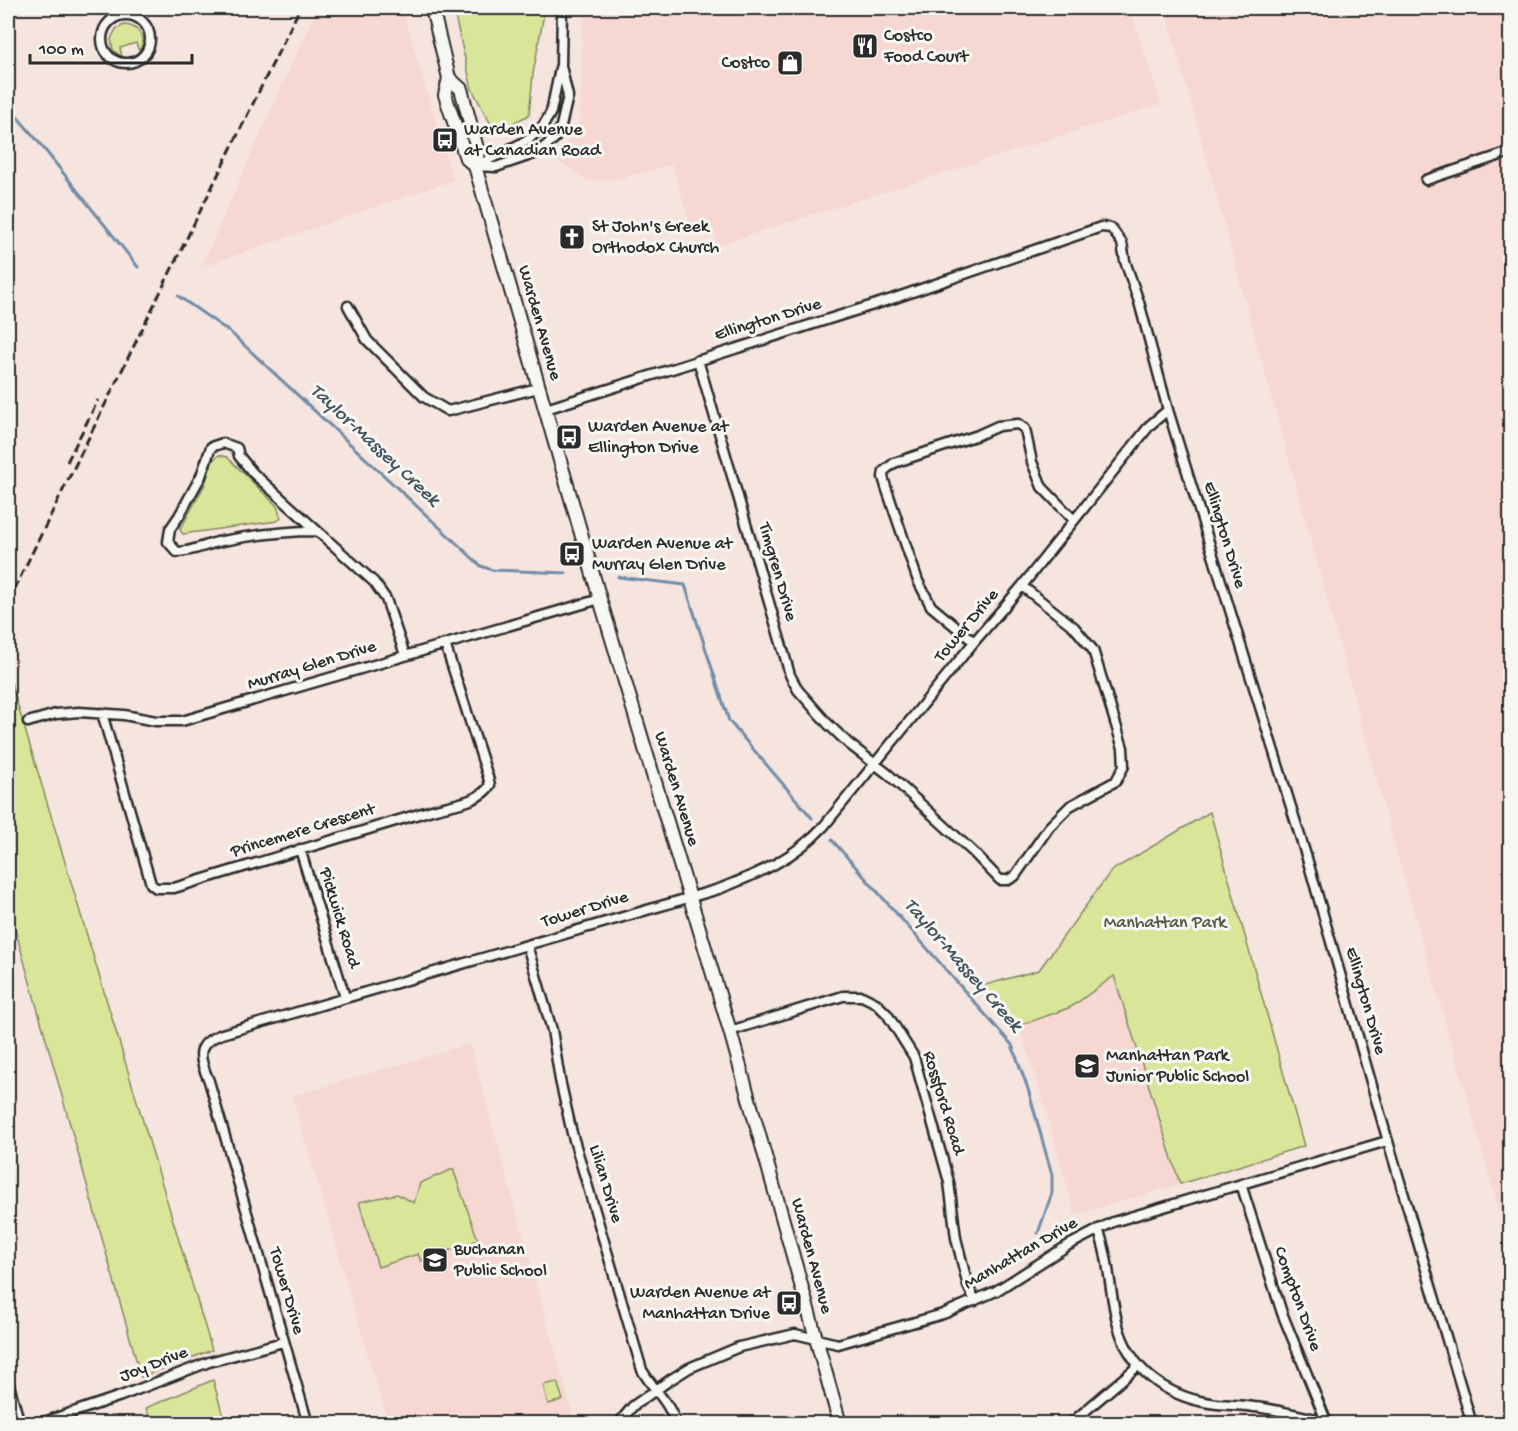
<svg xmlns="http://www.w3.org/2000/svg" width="1518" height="1431" font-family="'Gochi Hand',sans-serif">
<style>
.built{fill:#f6d7d2}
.green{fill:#d9e699;stroke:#828862;stroke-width:1.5}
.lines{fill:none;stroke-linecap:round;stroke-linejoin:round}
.stream{stroke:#6f8da7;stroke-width:3}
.street-casing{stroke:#2b2b2b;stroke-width:13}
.secondary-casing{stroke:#2b2b2b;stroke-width:16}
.street{stroke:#f6f6f2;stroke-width:8}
.secondary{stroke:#f6f6f2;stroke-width:12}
.rail{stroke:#2b2b2b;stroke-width:3;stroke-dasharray:9 4.5;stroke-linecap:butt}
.labels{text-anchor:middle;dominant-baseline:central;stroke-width:6;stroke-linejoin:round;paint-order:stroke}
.poi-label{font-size:18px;fill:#2b2b2b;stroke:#f6f6f2;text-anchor:start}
.street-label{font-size:18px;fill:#2b2b2b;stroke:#f6f6f2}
.park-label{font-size:18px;fill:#565a46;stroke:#f6f6f2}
.water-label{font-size:20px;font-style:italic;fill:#48545f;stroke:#f6f6f2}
</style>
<rect width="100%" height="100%" fill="#f6e4df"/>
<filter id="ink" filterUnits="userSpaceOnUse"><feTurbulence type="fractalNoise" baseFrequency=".0167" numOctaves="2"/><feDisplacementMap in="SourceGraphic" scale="12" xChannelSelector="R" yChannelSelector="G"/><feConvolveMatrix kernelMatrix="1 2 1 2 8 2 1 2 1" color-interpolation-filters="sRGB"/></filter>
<g filter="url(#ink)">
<path class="built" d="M 317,8 L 402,8 L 453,180 L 201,267 Z
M 587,8 L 1130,8 L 1161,104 L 717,245 L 712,228 L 690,224 L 672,165 L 620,178 L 589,181 L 555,159 L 571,136 L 580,120 L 582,30 Z
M 1165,8 L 1510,8 L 1510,1248 L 1387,818 Z
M 1114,975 L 1180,1184 L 1075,1215 L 1045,1106 L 1019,1026 L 1071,1007 Z
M 470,1044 L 575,1423 L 388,1423 L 292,1096 Z"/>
<path class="green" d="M 453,8 L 545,8 L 533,74 L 529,115 L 495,132 L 472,89 Z
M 124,25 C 139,26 147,38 139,51 L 136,43 L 120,48 L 122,57 L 113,50 L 111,39 L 116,29 Z
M 219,455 L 227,457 L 277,506 L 281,518 L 277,521 L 183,534 L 180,530 L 205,484 L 213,460 Z
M 8,673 L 212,1350 L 141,1377 L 8,904 Z
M 1210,812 L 1304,1146 L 1180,1184 L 1114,976 L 1071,1007 L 1019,1026 L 978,987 L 1039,970 L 1111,871 Z
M 453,1169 L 478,1240 L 421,1261 L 418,1254 L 378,1267 L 359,1202 L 397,1194 L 414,1203 L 420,1183 Z
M 213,1380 L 225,1423 L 151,1423 L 146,1408 Z
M 557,1382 L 563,1400 L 548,1404 L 543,1385 Z"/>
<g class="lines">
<path class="stream" d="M 8,106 L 37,140 L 138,267
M 178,296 L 230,332 L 481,566 L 492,570 L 566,573
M 618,577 L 685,585 L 729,721 L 812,818
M 832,840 L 1012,1045 L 1028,1089 L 1052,1175 L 1052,1193 L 1038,1233"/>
<defs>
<path id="street" d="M 116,8 L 119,16
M102 39a24 24 0 1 1 48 0a24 24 0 1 1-48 0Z
M 475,166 L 496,167 L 537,153 L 555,138 L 561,126 L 568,96 L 561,66 L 562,8
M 476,166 L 528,140 L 543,126 L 551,112 L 560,68
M 1426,180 L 1510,152
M 348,306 L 367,340 L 424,397 L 448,411 L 538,388
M 698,360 L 783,650 L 790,675 L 798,690 L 828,724 L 849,744 L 888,774 L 973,852 L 1000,880 L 1008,880 L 1015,876 L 1049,827 L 1070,806 L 1116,781 L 1124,766 L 1123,748 L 1093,650 L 1074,627 L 1022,586
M 546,409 L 892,299 L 1101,227 L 1111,228 L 1122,243 L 1125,261 L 1139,302 L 1168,410 L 1309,865 L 1387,1138 L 1472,1424
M 316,531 C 285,531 253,535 222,541 C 207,544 192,552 177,552 L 168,542 L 170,529 L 179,516 L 201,476 L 211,447 L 223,443 L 237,448 L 239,456 L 253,473 L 374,582 L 386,599 L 405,655
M 974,642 L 931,606 L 918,581 L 886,487 L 883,477 L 884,471 L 894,463 L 978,435 L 998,426 L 1018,424 L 1025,429 L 1032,462 L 1042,487 L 1073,519
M 102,713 L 151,884 L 156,888 L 174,888 L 432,810 C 451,804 479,803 490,785 L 488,777 L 445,644
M 28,722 L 56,714 L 79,712 L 124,715 L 156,721 L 182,721 L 600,599
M 300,849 L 345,997
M 527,945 L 552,1030 L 560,1080 L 572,1133 L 642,1370 C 652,1388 670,1403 676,1424
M 730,1031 L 843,996 L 862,996 L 876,1003 L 887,1014 L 914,1057 L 949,1182 L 956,1238 L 968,1286 L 975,1301
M 1241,1184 L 1282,1313 L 1327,1423
M 1098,1229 C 1111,1262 1109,1298 1120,1332 C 1135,1376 1173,1399 1217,1404 C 1230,1405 1242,1405 1254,1407 C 1278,1409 1302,1417 1326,1421
M 8,1381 L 20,1424
M 38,1424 L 121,1396 L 209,1362 L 283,1342
M 308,1424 L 209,1081 C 199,1058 194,1044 222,1034 L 719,889 C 760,873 793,859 824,826 L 974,642 L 1022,586 L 1150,425 L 1168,410
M 618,1424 L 633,1406 L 670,1380 L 689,1368 L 739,1347 L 795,1334 L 838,1344 L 943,1314 L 996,1291 L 1067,1246 L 1113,1222 L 1387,1141
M 1070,1424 L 1138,1366"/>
<path id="secondary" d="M 432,8 L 449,78 L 445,95 L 466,158 L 475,166
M 449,78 L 461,89 L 478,152 L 475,166 L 600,599 L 730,1031 L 840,1424"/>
</defs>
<use href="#street" class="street-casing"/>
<use href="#secondary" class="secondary-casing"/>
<use href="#street" class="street"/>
<use href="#secondary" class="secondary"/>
<path class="rail" d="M 67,462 L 98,400
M 8,602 L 300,8"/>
</g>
</g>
<defs>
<symbol id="restaurant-square" viewBox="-11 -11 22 22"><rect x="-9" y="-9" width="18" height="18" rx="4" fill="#2b2b2b" stroke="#f6f6f2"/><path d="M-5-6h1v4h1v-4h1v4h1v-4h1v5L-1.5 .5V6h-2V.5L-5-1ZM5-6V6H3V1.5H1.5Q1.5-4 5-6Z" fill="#fff"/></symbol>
<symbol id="shop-square" viewBox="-11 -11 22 22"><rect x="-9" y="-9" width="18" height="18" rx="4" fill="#2b2b2b" stroke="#f6f6f2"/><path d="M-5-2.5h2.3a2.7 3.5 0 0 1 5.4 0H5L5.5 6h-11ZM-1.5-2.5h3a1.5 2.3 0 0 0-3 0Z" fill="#fff"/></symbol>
<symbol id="bus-square" viewBox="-11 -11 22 22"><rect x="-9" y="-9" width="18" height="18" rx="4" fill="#2b2b2b" stroke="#f6f6f2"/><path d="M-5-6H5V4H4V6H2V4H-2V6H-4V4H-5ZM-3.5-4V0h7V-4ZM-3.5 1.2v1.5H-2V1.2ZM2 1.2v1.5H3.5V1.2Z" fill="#fff"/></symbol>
<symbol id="church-square" viewBox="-11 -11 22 22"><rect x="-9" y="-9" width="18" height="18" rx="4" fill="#2b2b2b" stroke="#f6f6f2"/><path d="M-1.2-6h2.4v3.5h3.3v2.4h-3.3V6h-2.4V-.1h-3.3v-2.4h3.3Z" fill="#fff"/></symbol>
<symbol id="school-square" viewBox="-11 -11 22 22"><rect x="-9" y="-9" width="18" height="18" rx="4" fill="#2b2b2b" stroke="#f6f6f2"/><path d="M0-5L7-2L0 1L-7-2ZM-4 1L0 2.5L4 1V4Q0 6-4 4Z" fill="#fff"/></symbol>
</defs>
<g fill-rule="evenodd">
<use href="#restaurant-square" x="850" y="31" width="30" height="30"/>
<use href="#shop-square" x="775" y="48" width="30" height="30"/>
<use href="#bus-square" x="430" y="125" width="30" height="30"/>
<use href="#church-square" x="557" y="222" width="30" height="30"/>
<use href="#bus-square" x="554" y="422" width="30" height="30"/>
<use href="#bus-square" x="557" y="539" width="30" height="30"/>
<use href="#school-square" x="1072" y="1051" width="30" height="30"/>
<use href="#school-square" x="420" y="1245" width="30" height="30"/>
<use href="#bus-square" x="774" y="1288" width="30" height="30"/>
</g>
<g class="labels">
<g class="poi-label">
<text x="884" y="36">Costco<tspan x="884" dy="21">Food Court</tspan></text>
<text x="770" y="63" text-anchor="end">Costco</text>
<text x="464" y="130">Warden Avenue<tspan x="464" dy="21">at Canadian Road</tspan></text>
<text x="592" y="227">St John's Greek<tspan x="592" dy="21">Orthodox Church</tspan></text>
<text x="588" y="427">Warden Avenue at<tspan x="588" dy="21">Ellington Drive</tspan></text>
<text x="592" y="544">Warden Avenue at<tspan x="592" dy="21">Murray Glen Drive</tspan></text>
<text x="1106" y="1056">Manhattan Park<tspan x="1106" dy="21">Junior Public School</tspan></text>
<text x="454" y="1250">Buchanan<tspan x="454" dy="21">Public School</tspan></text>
<text x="770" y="1293" text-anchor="end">Warden Avenue at<tspan x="770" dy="21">Manhattan Drive</tspan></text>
</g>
<g class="street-label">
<text transform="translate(768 320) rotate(-17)">Ellington Drive</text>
<text transform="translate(539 323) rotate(74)">Warden Avenue</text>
<text transform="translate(1224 535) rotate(73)">Ellington Drive</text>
<text transform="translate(777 572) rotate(74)">Timgren Drive</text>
<text transform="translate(967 626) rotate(-50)">Tower Drive</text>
<text transform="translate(312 666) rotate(-17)">Murray Glen Drive</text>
<text transform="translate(676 789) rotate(73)">Warden Avenue</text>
<text transform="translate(303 831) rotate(-17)">Princemere Crescent</text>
<text transform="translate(585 910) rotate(-17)">Tower Drive</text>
<text transform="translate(339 918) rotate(73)">Pickwick Road</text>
<text transform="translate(1365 1001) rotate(74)">Ellington Drive</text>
<text transform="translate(943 1103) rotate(73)">Rossford Road</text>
<text transform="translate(605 1184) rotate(73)">Lilian Drive</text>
<text transform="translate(1021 1254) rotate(-30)">Manhattan Drive</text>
<text transform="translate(811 1256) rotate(75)">Warden Avenue</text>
<text transform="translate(286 1291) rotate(74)">Tower Drive</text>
<text transform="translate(1297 1299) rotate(70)">Compton Drive</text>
<text transform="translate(154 1365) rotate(-21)">Joy Drive</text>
</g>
<g class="park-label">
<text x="1165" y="923">Manhattan Park</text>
</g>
<g class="water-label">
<text transform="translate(374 446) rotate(43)">Taylor-Massey Creek</text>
<text transform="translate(962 966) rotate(49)">Taylor-Massey Creek</text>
</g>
</g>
<rect width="1518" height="1431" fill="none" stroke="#f6f6f2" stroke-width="30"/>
<rect x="15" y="15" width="1488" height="1401" fill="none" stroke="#2b2b2b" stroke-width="2" filter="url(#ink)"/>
<path d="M30 54v9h162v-9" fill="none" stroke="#2b2b2b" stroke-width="3"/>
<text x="39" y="54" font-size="18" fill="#2b2b2b" stroke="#f6f6f2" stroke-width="4.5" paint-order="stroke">100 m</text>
</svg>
